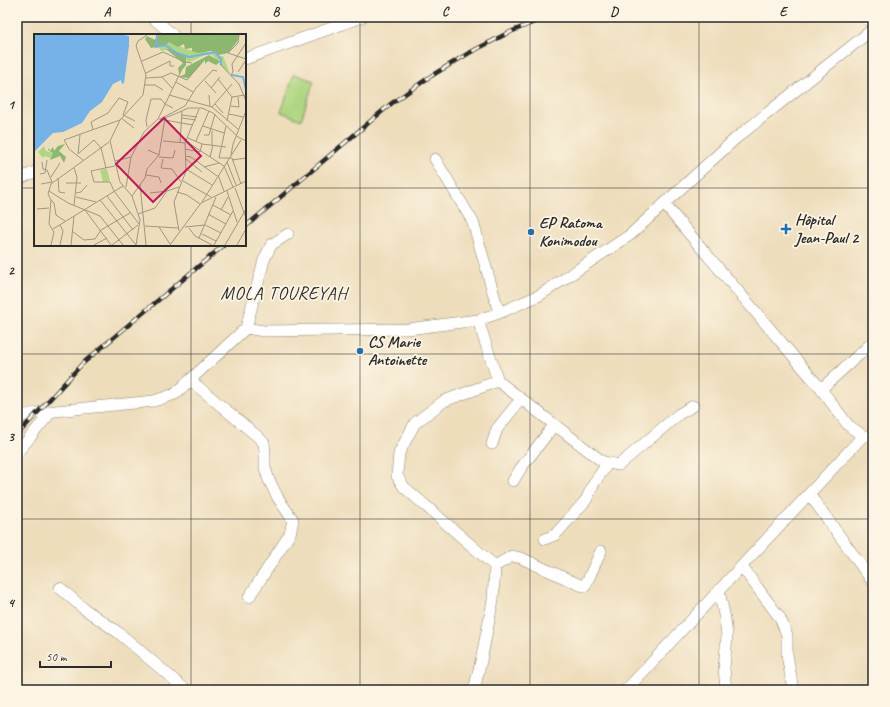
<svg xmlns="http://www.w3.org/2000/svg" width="890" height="707" font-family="Caveat,sans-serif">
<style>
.green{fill:#afd681;stroke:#6d8056}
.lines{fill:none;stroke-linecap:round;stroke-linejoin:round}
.minor-casing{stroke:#8c8473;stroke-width:12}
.minor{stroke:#fff;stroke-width:11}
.rail-casing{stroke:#2b2b2b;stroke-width:4.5}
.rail{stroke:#fcf5e5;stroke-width:3;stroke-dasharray:9;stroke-linecap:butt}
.grid{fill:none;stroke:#2b2b2b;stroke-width:1;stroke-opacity:0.55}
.poi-dot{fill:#1f6fb2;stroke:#fcf5e5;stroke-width:1.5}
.labels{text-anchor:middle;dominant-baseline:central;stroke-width:3.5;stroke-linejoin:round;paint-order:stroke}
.poi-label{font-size:16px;font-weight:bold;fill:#2b2b2b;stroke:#fcf5e5;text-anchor:start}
.quarter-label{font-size:18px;letter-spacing:1px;fill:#2b2b2b;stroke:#fcf5e5}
.inset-river{fill:none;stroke:#75b2e7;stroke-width:2}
.inset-road{fill:none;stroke:#a09681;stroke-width:1}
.view{fill:#c2185b;fill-opacity:0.15;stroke:#c2185b;stroke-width:2}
.inset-edge{fill:none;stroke:#2b2b2b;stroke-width:2}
.neatline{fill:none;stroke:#2b2b2b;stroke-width:1.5}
.grid-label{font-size:13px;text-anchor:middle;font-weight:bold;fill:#2b2b2b}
</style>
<rect width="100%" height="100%" fill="#fcf5e5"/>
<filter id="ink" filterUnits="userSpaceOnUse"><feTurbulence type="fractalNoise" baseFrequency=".025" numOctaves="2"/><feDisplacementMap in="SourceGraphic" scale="8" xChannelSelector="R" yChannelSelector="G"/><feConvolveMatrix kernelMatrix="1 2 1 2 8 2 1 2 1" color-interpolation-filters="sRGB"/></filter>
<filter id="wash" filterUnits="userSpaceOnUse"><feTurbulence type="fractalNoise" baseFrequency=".012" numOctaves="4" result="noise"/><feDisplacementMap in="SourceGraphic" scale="16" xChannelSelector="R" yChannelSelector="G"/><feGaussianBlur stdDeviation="0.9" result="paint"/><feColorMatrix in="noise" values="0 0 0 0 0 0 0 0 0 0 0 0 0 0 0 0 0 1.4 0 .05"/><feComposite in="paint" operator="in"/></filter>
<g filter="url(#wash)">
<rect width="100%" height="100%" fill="#edb"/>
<path class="green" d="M 294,74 L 314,81 L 301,120 L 281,112 Z"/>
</g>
<g filter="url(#ink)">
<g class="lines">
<defs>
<path id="minor" d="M 152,17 L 173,35
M 867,17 L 873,27
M 245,59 L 362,17
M 435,159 L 473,222 L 499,313
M 17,182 L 21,178 L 35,172
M 664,204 L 821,389 L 848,425 L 863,436 L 873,436
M 478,320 L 498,381 L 603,462 L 619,465 L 679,414 L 693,406
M 246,328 L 264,260 L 271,245 L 288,234
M 190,380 L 257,436 L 264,443 L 265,453 L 265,468 L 269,480 L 278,498 L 293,520 L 290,534 L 249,597
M 821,389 L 873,342
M 17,417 L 36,413 L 154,401 L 175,394 L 246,328 L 263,331 L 408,329 L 478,320 L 499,313 L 540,295 L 630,235 L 735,139 L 873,29
M 492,444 L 497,429 L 521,399
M 17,453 L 51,412
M 513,481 L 521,468 L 554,425
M 810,495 L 873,582
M 545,539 L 555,535 L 586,500 L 594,483 L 608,463
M 495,566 L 512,556 L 521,558 L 580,585 L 585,586 L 601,551
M 742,567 L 780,618 L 787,635 L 787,654 L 793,690
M 60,588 L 83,608 L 119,633 L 186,690
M 719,591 L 725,619 L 727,636 L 724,668 L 726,690
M 474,690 L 481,661 L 493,600 L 495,566 L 404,487 L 397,476 L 399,453 L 415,423 L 444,401 L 498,381
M 626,690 L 863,436"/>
</defs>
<use href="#minor" class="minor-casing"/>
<use href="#minor" class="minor"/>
<defs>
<path id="rail" d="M 245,227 L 392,103 L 431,76 L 469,53 L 508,33 L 546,17
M 17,435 L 82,364 L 224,245"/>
</defs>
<use href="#rail" class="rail-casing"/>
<use href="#rail" class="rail"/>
</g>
</g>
<path class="grid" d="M 191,17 L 191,35M 360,17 L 360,690M 530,17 L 530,690M 699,17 L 699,690M 17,188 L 35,188M 245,188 L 873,188M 191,245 L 191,690M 17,354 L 873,354M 17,519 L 873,519"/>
<g class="poi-dot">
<path d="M784 223h4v4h4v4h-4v4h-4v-4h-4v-4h4z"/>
<circle cx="531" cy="232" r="4"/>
<circle cx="360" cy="351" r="4"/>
</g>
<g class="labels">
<g class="poi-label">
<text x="795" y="220">Hôpital<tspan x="795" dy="18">Jean-Paul 2</tspan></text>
<text x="539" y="223">EP Ratoma<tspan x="539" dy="18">Konimodou</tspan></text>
<text x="368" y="342">CS Marie<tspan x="368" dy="18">Antoinette</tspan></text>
</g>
<g class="quarter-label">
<text x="284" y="293">MOLA TOUREYAH</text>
</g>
</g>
<g transform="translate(34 34)">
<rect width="212" height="212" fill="#edb"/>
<path d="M 135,8 L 155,16 L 183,19 L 185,22 L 189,22 L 196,40 L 178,21 L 171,21 L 153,29 L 152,23 L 136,15 L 127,17 L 125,13 ZM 10,112 L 12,117 L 19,119 L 17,124 L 11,122 L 9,124 L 4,118 ZM 73,135 L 76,147 L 69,148 L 66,136 Z" fill="#afd681"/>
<path d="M 123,1 L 205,1 L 203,8 L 194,19 L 185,21 L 177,17 L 164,19 L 158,17 L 158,14 L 151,15 L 150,10 L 144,13 L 135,8 L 132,11 L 117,14 L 111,5 L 113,2 L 121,6 ZM 132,15 L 136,15 L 152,23 L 152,31 L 145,40 L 144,34 L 149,29 ZM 175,21 L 185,27 L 194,40 L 186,28 L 182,31 L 174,27 L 171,30 L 171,26 L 155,44 L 145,43 L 151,40 L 152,33 ZM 31,110 L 25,117 L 32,123 L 30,129 L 26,122 L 16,126 L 19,119 L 14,116 L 15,114 L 16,117 L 19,113 L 20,117 L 24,112 Z" fill="#8bb76f"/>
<path d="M 0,1 L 89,1 L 95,2 L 95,12 L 90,49 L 88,50 L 87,46 L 79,50 L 68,68 L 56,77 L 48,89 L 29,98 L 19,99 L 0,118 Z" fill="#75b2e7"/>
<path class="inset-river" d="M 123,1 L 122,13 L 131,11 L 143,19 L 155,23 L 181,18 L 187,25 L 187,31M 198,41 L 209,43 L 212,56"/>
<path class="inset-road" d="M 205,1 L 204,9 L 194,19 L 212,25M 108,27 L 129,18 L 151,28 L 158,29M 186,30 L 205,50 L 212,67M 204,38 L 212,26M 112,39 L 136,27 L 136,32 L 140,32M 197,42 L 199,37 L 198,30 L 212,9M 128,43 L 137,39 L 153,46 L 166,30M 112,44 L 128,43 L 138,54M 184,45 L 198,63 L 193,87M 171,47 L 182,59M 142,48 L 159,58M 111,51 L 121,51 L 129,56M 177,54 L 186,43M 135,61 L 178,73 L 204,95M 175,61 L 176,73M 198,63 L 211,61M 181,70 L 189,79M 197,72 L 205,73 L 204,63M 178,73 L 198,50M 195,80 L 209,83M 148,81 L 163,83M 87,84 L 100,94M 148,84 L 162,86M 125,85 L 159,91M 126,85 L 151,72 L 162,54 L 179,36 L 183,37M 169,92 L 190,99M 113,93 L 112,86 L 117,65 L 127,65 L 131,70 L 139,74M 59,96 L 57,88 L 74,79 L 85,64 L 94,68 L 89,81 L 101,87M 170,101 L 175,101 L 181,80M 154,104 L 168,110 L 192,113M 129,107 L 151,109 L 165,75M 162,107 L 175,77M 153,108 L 190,132 L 199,153M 146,109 L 148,77 L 154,74 L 168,74 L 179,79 L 204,103 L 212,107M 178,111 L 178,97M 151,115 L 166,118 L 168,110M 114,116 L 125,121M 44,120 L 60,106 L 67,114 L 72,134M 44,120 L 46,101M 197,121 L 199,110 L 212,77M 151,122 L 157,123 L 183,142M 125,123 L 139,124 L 141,116M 176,123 L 179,111M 185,124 L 198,124 L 207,150M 185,124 L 192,92M 129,125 L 127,134 L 138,135 L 147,148M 152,125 L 168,138M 49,126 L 35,115 L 30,106 L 86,86M 198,126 L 212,124M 81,127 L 97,123M 193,128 L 202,151M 81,132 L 57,137 L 60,148 L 76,148 L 80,157 L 105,190M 170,133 L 185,129M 40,134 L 43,143 L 40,171M 152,135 L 178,151M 6,140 L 11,139 L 13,126M 112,141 L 125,143 L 127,149M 184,141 L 190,157M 17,143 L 26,129M 24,144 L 25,158 L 31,159M 149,147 L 177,163M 32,149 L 47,149M 7,150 L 18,148 L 13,136 L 9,135 L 8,128M 106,150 L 112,211M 92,153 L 97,123 L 110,98 L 124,85 L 147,37M 201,154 L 212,184M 15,157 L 34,169 L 66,182 L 89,211M 193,157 L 203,188M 143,158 L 153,161 L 166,170M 42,159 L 47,158 L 53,151M 116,159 L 133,157 L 145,153M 73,162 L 99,196M 98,162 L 111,144 L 113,135 L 125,121 L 131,84 L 148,77M 42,163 L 62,168M 17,166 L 20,169 L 22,181 L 31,187M 66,166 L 102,211M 168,168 L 207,106M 179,171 L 197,181M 3,175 L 15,174M 51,176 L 77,211M 187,176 L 194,163M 104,180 L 121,174 L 133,157M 174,180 L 192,190M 111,192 L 144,194M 125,193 L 136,210M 151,193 L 171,191 L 187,199M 155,194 L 161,202 L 178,211M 19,195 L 89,152M 38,197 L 50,206 L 61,205 L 67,196 L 96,179M 145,197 L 140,168 L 152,137 L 151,109M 168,200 L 182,207M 165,204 L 182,163M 17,211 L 20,198 L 15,190 L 17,166 L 14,160 L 17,150 L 75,108M 26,211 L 29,197 L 26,191M 37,211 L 40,182M 60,211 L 73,204M 78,211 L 104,191M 102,211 L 106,186 L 98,162 L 86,148 L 76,107 L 86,86 L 109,61 L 112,41 L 102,12 L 104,7 L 113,1M 136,211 L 167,169 L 212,147M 180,211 L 199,177M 191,211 L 212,175M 203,211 L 212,195"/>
<path class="view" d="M 130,84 L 167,122 L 119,168 L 82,130 Z"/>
<rect width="212" height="212" class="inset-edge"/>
</g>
<rect width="890" height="707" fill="none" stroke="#fcf5e5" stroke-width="44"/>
<path d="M40 661v6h71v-6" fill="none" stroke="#2b2b2b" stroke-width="2"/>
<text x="46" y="661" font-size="12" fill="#2b2b2b" stroke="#fcf5e5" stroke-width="3" paint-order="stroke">50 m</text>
<rect x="22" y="22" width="846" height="663" class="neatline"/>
<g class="grid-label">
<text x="107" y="16">A</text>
<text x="276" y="16">B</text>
<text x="445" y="16">C</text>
<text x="614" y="16">D</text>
<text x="783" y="16">E</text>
<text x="11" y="109">1</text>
<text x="11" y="275">2</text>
<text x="11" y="441">3</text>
<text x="11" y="607">4</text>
</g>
</svg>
